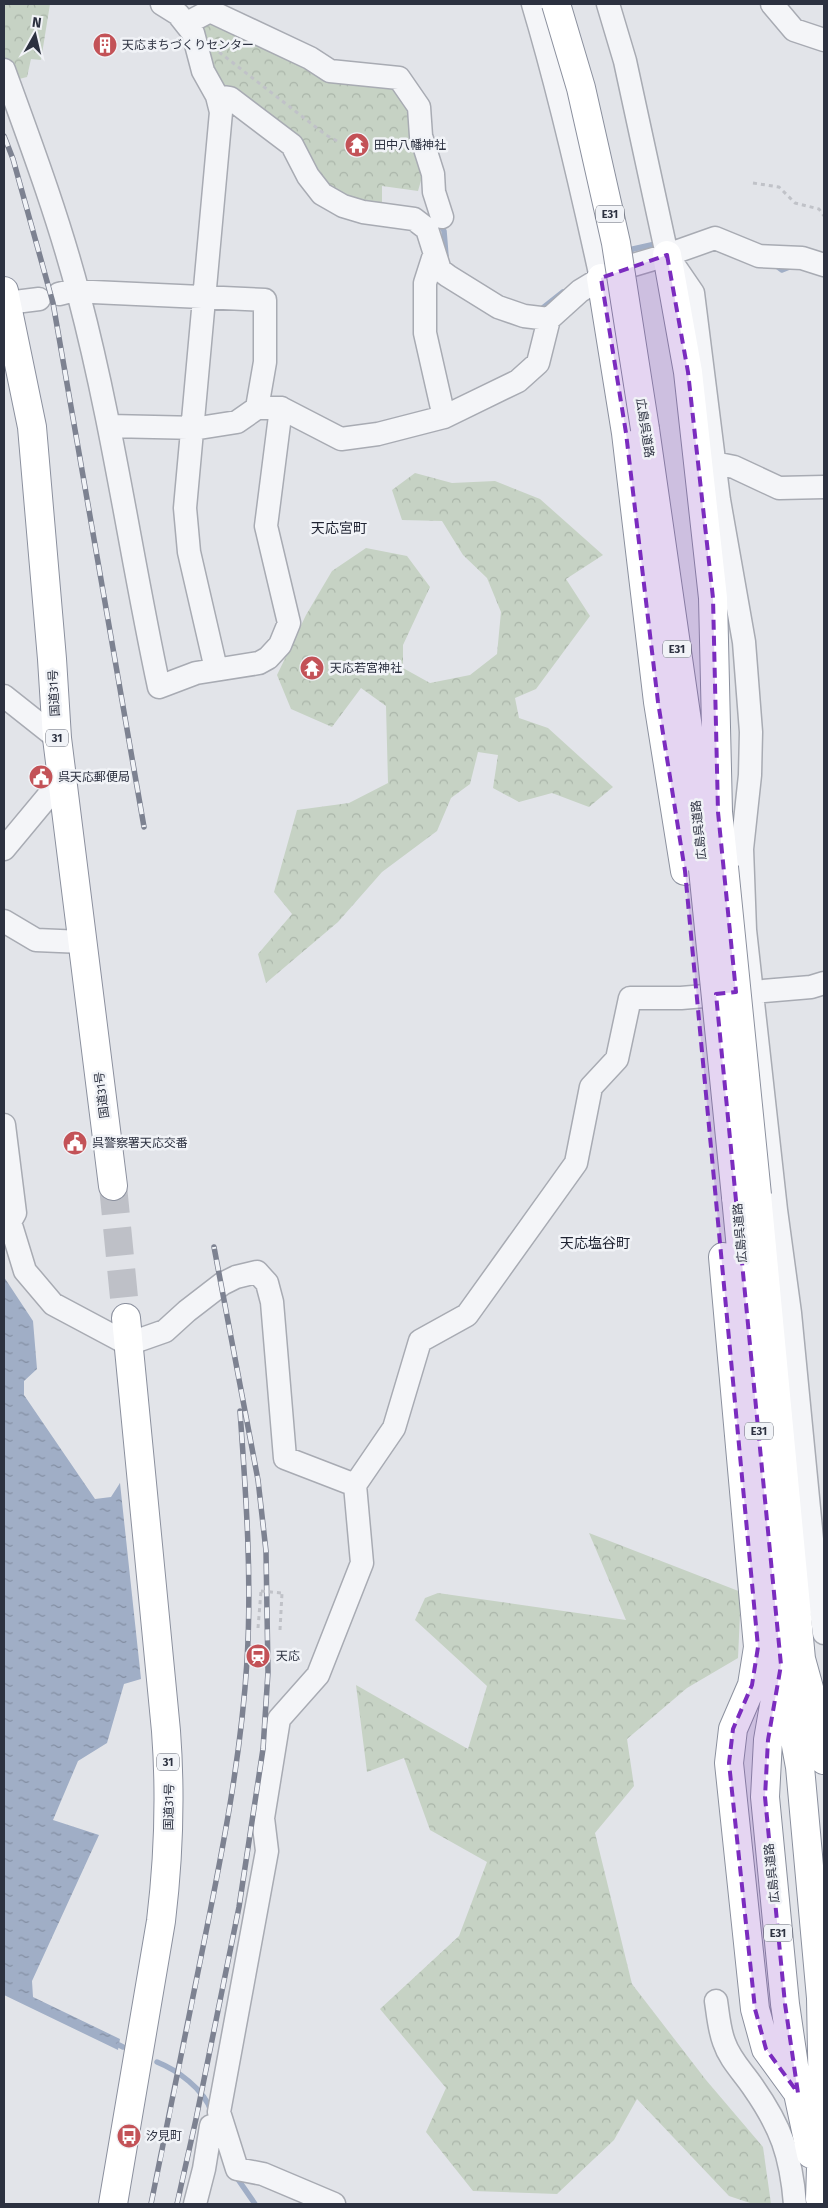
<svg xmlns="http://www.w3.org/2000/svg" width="828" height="2208" font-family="'Fira Sans','Noto Sans JP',sans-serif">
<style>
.forest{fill:url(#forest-crowns)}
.water{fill:url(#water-ripples)}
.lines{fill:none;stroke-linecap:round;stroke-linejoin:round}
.stream{stroke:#a0aec6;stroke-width:5.5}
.highway-tunnel{stroke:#bec0c7;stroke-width:28;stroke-dasharray:28 14;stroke-linecap:butt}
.minor-casing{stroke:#a8abb3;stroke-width:25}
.highway-casing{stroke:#8b909e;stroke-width:30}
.path{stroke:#c0c2c8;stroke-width:3;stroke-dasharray:4 4;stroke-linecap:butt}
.minor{stroke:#f4f5f8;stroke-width:22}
.highway{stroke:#fff;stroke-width:28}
.rail-casing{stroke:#7d8291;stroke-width:5.5}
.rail{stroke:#f1f3f7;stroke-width:4;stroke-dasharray:11;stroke-linecap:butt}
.highway-bridge-casing{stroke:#8b909e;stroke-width:30;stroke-linecap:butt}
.path-bridge{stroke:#c0c2c8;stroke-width:3;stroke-dasharray:4 4;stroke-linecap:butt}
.highway-bridge{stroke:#fff;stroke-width:28}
.marked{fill:#7b2cbf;fill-opacity:0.2;stroke:#7b2cbf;stroke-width:4;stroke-dasharray:10 6;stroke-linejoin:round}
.labels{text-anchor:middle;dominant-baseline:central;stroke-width:5;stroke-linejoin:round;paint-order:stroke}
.shield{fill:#f1f3f7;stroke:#676b77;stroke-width:1}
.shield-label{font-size:11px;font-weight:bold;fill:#2c3140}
.poi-label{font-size:12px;fill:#2c3140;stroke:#f1f3f7;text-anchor:start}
.street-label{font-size:12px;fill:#2c3140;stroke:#f1f3f7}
.neighbourhood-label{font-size:14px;fill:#1e2231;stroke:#f1f3f7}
</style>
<defs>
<pattern id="forest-crowns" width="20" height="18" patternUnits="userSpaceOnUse" patternTransform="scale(1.25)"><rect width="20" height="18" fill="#c6d2c4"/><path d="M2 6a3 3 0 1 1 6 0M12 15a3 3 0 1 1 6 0" fill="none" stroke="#aab5a9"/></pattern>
<pattern id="water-ripples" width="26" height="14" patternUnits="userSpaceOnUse" patternTransform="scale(1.25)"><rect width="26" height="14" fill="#a0aec6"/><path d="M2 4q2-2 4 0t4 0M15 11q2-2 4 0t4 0" fill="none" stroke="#838ea2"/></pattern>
</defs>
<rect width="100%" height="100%" fill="#e2e4e9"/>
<path class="forest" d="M 4,4 L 50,4 L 41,60 L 31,59 L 27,77 L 11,81 L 4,62 Z
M 211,20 L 337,75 L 410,90 L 424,170 L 418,191 L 382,186 L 382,203 L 365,207 L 332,193 L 216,80 L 190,40 Z
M 415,473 L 452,483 L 495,481 L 540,499 L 603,555 L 566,579 L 590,616 L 536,689 L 515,698 L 519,718 L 548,728 L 613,787 L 589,807 L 552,793 L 519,802 L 493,788 L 498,755 L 478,752 L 470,784 L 451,798 L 437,831 L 382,872 L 338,922 L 266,983 L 258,954 L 292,914 L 274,892 L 297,810 L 349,803 L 388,783 L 386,706 L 361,688 L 332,727 L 291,709 L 277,675 L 306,615 L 332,571 L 366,548 L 407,556 L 430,587 L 403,645 L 403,668 L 430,683 L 470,675 L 497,654 L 501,612 L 487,578 L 463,555 L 442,521 L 402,520 L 392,490 Z
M 589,1533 L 741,1592 L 738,1658 L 687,1688 L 627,1739 L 634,1786 L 595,1833 L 632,1984 L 706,2080 L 763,2147 L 771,2204 L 753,2204 L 729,2196 L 637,2099 L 614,2140 L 557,2194 L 473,2191 L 426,2132 L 446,2088 L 380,2009 L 459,1936 L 487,1862 L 430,1830 L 404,1758 L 367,1772 L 356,1685 L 468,1749 L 487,1686 L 415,1620 L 425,1598 L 438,1593 L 626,1620 Z"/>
<path class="water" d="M 4,1277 L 33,1321 L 37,1369 L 24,1381 L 24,1395 L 95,1499 L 111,1497 L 120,1483 L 141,1679 L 124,1684 L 107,1743 L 78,1761 L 53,1820 L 99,1835 L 32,1981 L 33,1997 L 120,2039 L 118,2050 L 4,1995 Z"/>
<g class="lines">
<path class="stream" d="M 439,222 L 444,231 L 446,256
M 626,253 L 633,249 L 660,243
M 774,264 L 782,270 L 792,266
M 539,311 L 563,292
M 119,2045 L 123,2047
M 157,2062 C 177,2070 204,2089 211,2111
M 235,2175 L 255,2204"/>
<path class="highway-tunnel" d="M 113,1186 L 126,1318"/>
<defs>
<path id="minor" d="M 162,4 L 178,14 L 193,33 L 203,71 L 217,96 L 230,98 L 292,145 L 308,176 L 322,194 L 343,206 L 363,212 L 414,219 L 427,229 L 440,270 L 448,276 L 498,307 L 524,316 L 549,319
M 533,4 C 560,94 581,186 601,278
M 608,4 L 625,61 L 667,255 L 693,293 L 719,500 L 744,642 L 751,732 L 750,775 L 742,849 L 745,930 L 776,1210 L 790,1313 L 815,1570 L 824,1633
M 772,4 L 794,30 L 824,40
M 187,23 L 210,11 L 310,58 L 330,71 L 399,78 L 419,107 L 421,136 L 433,174 L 434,192 L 442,217
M 4,70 C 31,144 59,219 79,296 C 113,425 131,557 159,687 L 196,673 L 259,663 L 268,658 L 280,645 L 289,623 L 266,526 L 281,408
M 434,255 L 425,283 L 425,333 L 444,417
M 59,294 L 71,291 L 265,300 L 265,362 L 257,408
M 7,303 L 39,299
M 109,426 L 199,428 L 237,422 L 257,408 L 281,408 L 341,439 L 378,434 L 444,417 L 518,381 L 538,363 L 549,319 L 580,291 L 613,271 L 667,255 L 715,238 L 759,256 L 802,258 L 824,265
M 714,463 L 734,467 L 779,488 L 824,487
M 216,669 L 189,552 L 185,508 L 221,112 L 217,96
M 4,696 L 57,738
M 4,849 L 63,778
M 4,921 L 36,940 L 83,942
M 4,1125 L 15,1213 L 10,1222
M 4,1217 L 10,1222 L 25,1271 L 53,1304 L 128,1344 L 165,1331 L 187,1311 L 222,1284 L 236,1277 L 257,1272 L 267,1283 L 272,1302 L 285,1458 L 355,1485
M 716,2001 C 718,2014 719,2029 724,2042 C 730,2060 743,2072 753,2087 C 781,2127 791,2155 795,2204
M 195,2204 L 204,2169 L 211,2126 L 222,2123
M 334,2204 L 263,2174 L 237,2169 L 219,2112 L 267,1851 L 263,1818 L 279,1719 L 318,1675 L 362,1563 L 355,1485 L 394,1428 L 420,1341 L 467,1315 L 576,1163 L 591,1087 L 617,1059 L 630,998 L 681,998 L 811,987 L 824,983"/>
<path id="highway" d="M 667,255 L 688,372 L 713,598 L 718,812 L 724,867
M 601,278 L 626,433 L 658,702 L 685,871
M 4,291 L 32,427 L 52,659 L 57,738 L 113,1186
M 645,429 L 689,735 L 703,869
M 757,1195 L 801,1659 L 822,1735 L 824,1760
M 736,1197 L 781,1665 L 800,1767 L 821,1998 L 823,2106 L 820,2199
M 723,1257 L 758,1647 L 752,1685 L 733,1729 L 729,1763 L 755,2009 L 766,2049 L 798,2093
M 778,1682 L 768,1740 L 765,1797 L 785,2004 L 798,2093 L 811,2154
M 113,2204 L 161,1921 C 169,1855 171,1798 166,1731 L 126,1318"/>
</defs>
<use href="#minor" class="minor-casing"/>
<use href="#highway" class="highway-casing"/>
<path class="path" d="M 219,52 L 326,135 L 337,141
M 753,183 L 779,187 L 795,203 L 819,209 L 824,216
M 258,1628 L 261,1591
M 280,1630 L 282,1593"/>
<use href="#minor" class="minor"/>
<use href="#highway" class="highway"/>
<defs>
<path id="rail" d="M 4,136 L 13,159 L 53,303 L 144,827
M 151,2204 C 169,2119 186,2033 203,1947 C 222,1853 241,1758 247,1661 C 252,1577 246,1495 240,1411
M 177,2204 L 196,2119 L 239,1907 L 263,1749 L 268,1672 L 266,1551 L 258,1480 L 214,1247"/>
</defs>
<use href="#rail" class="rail-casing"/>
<use href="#rail" class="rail"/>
<defs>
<path id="highway-bridge" d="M 556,4 L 581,88 L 616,243 L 645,429
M 724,867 L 757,1195
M 703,869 L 736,1197"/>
</defs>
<use href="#highway-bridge" class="highway-bridge-casing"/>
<path class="path-bridge" d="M 261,1591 L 282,1593"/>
<use href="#highway-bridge" class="highway-bridge"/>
</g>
<path class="marked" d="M 667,255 L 688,372 L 713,598 L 718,812 L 736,992 L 716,994 L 781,1665 L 768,1740 L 765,1797 L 785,2004 L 798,2093 L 766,2049 L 755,2009 L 729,1763 L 733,1729 L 752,1685 L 758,1647 L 685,871 L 658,702 L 626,433 L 601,278 Z"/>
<defs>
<symbol id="building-disc" viewBox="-11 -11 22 22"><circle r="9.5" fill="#c35257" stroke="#f1f3f7"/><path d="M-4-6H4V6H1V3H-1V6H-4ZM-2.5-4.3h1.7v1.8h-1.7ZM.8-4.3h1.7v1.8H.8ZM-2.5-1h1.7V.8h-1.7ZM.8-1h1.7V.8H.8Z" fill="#fff"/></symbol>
<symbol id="temple-disc" viewBox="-11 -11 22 22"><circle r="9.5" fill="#c35257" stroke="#f1f3f7"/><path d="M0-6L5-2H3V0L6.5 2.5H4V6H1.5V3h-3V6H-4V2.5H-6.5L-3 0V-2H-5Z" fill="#fff"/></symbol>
<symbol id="civic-disc" viewBox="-11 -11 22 22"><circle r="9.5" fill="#c35257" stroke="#f1f3f7"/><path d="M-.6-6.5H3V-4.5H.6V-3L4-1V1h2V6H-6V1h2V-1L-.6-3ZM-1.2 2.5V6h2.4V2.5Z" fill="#fff"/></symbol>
<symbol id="station-disc" viewBox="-11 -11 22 22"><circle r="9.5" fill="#c35257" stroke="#f1f3f7"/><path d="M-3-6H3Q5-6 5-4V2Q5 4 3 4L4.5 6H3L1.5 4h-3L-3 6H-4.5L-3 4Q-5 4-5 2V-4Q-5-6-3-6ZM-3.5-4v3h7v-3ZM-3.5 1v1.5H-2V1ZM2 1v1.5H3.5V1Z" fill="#fff"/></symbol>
<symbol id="bus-disc" viewBox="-11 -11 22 22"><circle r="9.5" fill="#c35257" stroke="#f1f3f7"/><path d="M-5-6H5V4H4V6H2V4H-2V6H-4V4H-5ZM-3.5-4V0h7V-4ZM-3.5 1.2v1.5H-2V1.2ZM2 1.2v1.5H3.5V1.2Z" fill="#fff"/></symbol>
</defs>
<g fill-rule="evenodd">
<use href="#building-disc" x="91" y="31" width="28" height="28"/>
<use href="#temple-disc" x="343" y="131" width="28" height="28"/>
<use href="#temple-disc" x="298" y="654" width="28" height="28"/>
<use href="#civic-disc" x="27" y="763" width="28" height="28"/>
<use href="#civic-disc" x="61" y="1129" width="28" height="28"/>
<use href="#station-disc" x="244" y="1642" width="28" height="28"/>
<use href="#bus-disc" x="115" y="2122" width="28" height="28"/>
</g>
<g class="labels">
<g class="shield">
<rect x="596" y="205.5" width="28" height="17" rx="4"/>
<rect x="663" y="640.5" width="28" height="17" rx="4"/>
<rect x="46" y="729.5" width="22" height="17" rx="4"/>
<rect x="745" y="1422.5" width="28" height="17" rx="4"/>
<rect x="157" y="1753.5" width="22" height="17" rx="4"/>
<rect x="764" y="1924.5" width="28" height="17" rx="4"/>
</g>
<g class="shield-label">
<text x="610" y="214">E31</text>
<text x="677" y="649">E31</text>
<text x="57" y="738">31</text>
<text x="759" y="1431">E31</text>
<text x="168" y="1762">31</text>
<text x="778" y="1933">E31</text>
</g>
<g class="poi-label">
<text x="122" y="45">天応まちづくりセンター</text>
<text x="374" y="145">田中八幡神社</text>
<text x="330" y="668">天応若宮神社</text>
<text x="58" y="777">呉天応郵便局</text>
<text x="92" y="1143">呉警察署天応交番</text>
<text x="276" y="1656">天応</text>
<text x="146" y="2136">汐見町</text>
</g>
<g class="street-label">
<text transform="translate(645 428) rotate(81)">広島呉道路</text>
<text transform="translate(54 693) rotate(-93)">国道31号</text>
<text transform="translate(699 830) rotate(-96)">広島呉道路</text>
<text transform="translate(102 1095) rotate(-97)">国道31号</text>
<text transform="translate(740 1233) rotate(-95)">広島呉道路</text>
<text transform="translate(169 1807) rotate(-89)">国道31号</text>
<text transform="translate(772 1873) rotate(-96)">広島呉道路</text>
</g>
<g class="neighbourhood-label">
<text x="339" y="528">天応宮町</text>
<text x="595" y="1243">天応塩谷町</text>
</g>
</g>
<rect width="828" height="2208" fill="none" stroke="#2c3140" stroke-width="10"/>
<g transform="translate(35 35) rotate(8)" stroke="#f1f3f7" stroke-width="4" paint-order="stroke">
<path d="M0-4L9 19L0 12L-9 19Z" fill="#2c3140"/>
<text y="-8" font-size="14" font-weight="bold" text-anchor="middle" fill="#2c3140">N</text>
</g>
</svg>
